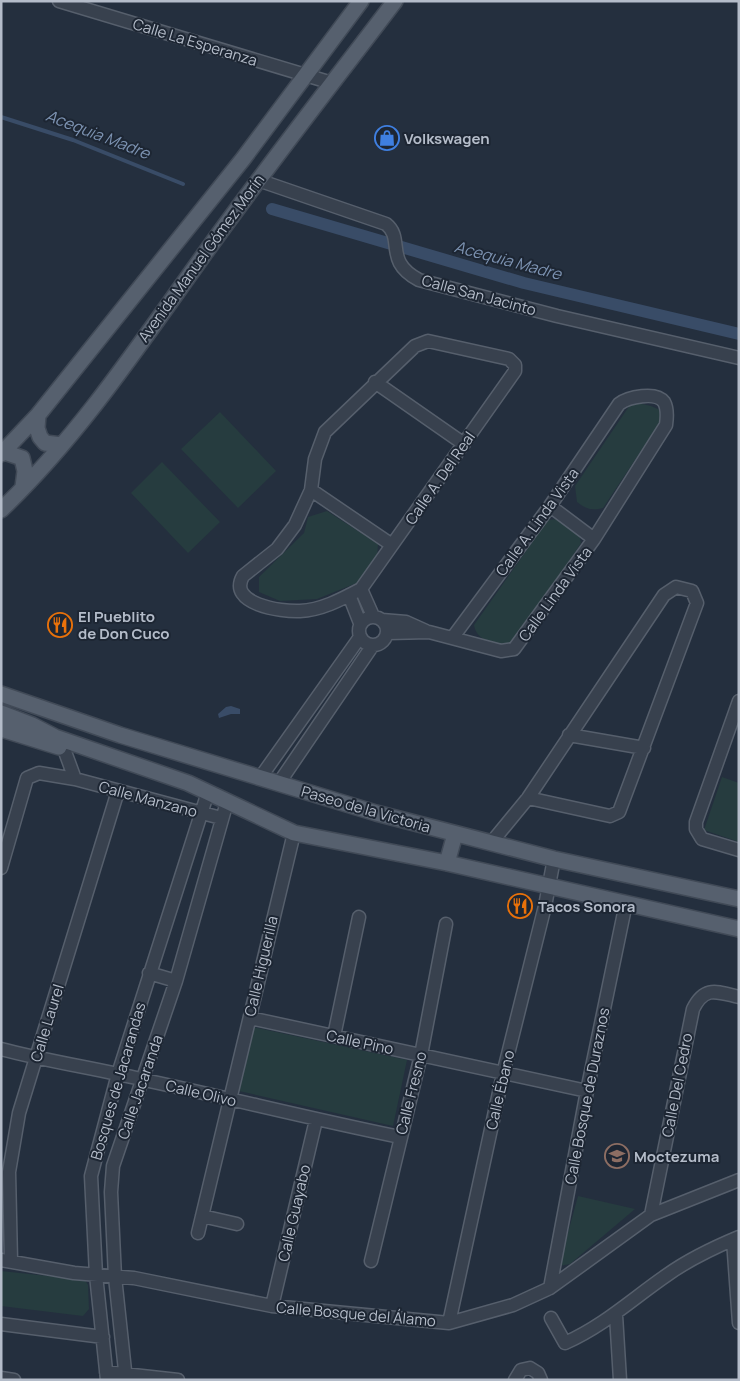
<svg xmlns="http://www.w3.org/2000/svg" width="740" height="1381" font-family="Manrope,sans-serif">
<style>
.green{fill:#263c3f}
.water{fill:#394c67}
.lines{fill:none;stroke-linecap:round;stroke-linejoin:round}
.stream{stroke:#394c67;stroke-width:4}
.canal{stroke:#394c67;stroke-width:12}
.minor-casing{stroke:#565f6c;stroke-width:15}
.major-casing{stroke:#414a57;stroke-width:18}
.minor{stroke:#38414e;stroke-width:12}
.major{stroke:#56606e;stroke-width:15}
.labels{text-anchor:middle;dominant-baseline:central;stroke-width:4;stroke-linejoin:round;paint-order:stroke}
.street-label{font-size:15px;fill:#b4bcc9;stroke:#1d2633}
.poi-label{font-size:15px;font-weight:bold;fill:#b4bcc9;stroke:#1d2633;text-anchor:start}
.water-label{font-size:16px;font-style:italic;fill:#7c92b1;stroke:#1d2633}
</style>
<rect width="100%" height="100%" fill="#242f3e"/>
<path class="green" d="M 638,403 L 651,406 L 660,410 L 661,421 L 603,508 C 592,511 586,509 577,502 L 575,486 L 630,405 Z
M 220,412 L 276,471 L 238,508 L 181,449 Z
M 162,462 L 220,522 L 188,553 L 131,493 Z
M 327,511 L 378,544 L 377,558 L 359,582 L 317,599 L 280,601 L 259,592 L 259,577 L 304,533 L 308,517 Z
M 558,519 L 578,530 L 581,543 L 513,645 C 499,648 476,641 474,625 L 548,520 Z
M 722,777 L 739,783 L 739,842 L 704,830 Z
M 253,1027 L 407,1060 L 393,1126 L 239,1091 Z
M 578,1196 L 635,1209 L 570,1264 L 559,1266 Z
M 1,1271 L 85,1280 L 88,1285 L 89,1309 L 83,1316 L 1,1306 Z"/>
<path class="water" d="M 231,706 L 240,709 L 240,714 L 231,714 L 219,718 L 218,714 L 226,707 Z"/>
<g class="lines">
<path class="stream" d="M 1,117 L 73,140 L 183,184"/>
<path class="canal" d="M 272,209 L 524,283 L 739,334"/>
<defs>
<path id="minor" d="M 59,1 L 332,83
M 258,180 L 386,224 C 405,239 383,261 419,280 L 557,316 L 739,358
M 428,341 L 509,359 L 515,365 L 515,371 L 361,589 C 342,599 322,610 300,611 C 281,612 227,604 243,576 L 277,549 L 295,525 L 311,490 L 315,459 L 325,432 L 415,346 Z
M 375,382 L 464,444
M 311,490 L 392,545
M 550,506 L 594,539
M 361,589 L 373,616
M 349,595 L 360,623
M359 631a14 14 0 1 1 28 0a14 14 0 1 1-28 0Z
M 382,620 L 406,622 L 426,631
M 388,633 L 429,632 L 501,651 L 514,649 L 594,539 L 666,425 C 667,418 668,409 664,402 C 656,391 628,397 619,404 L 550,506 L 453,637
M 739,701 L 696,822 L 696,829 L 702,839 L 739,850
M 569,735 L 644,748
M 64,749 L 75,779
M 260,778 L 360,637
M 279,783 L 373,645
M 491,843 L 528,798 L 664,595 L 676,587 L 692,591 L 697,603 L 619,812 L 610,816 L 528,798
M 1,868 L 27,778 L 39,773 L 75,779 L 221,818
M 149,973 L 176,981
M 250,1018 L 587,1091
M 334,1036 L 359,917
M 1,1049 C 50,1062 100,1069 149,1081 C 233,1099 316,1120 400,1137
M 651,1215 L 693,1009 C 705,985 717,992 739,997
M 202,1216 L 237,1224
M 198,1233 L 294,833
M 733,1240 L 739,1323
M 1,1260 L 74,1273 L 134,1278 L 272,1306 L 449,1323 L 513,1305 L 550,1288 L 651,1215 L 739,1180
M 11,1261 L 9,1172 L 19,1113 L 118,791
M 371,1261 L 421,1055 L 446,924
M 550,1288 L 587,1091 L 626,903
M 272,1306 L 316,1120
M 616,1315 L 620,1380
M 551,1318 L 565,1343 C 605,1325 632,1299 667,1275 C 688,1260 715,1247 739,1237
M 449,1323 L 503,1074 L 545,906 L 554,859
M 1,1324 L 103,1337
M 106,1372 L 178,1380
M 1,1378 L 14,1380
M 107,1380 L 96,1275 L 91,1176 L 118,1074 L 208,792
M 126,1380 L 115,1277 L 111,1192 L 113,1166 L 176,981 L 227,802
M 515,1380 L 521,1370 L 530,1368 L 538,1373 L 541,1380"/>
<path id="major" d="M 38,415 L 37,428 L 40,437 L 45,443 L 61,445
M 4,452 L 22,458 L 25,471 L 23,487
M 1,454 L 38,415 L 243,159 L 361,1
M 1,510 C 81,434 144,338 208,249 C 268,165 332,84 395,1
M 1,694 L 120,735 L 376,813 L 554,859 L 739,899
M 1,713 L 32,725 L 55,737 L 188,783 L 294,833 L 447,863 L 739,929
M 1,729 L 59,747
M 447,863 L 455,834"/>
</defs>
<use href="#minor" class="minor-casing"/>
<use href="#major" class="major-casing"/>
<use href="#minor" class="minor"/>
<use href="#major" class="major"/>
</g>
<defs>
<symbol id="shop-ring" viewBox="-11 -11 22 22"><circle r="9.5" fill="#1d2633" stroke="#3f7fe0" stroke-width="1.5"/><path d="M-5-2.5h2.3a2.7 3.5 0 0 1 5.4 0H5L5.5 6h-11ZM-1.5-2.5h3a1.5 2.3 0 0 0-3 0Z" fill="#3f7fe0"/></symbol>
<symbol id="restaurant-ring" viewBox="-11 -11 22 22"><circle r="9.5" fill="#1d2633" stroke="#e8710a" stroke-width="1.5"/><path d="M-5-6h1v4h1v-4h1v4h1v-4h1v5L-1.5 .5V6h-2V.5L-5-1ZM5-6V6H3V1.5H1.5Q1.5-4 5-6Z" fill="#e8710a"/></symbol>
<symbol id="school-ring" viewBox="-11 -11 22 22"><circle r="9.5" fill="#1d2633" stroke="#8d6e63" stroke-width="1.5"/><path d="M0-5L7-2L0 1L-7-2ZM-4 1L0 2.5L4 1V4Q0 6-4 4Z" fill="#8d6e63"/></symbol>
</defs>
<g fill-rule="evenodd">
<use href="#shop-ring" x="373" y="124" width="28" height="28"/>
<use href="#restaurant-ring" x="46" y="611" width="28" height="28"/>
<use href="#restaurant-ring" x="506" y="892" width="28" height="28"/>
<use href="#school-ring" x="603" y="1142" width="28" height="28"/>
</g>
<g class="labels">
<g class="street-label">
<text transform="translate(195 42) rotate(17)">Calle La Esperanza</text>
<text transform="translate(201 258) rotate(-54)">Avenida Manuel Gómez Morín</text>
<text transform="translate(479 295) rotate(15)">Calle San Jacinto</text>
<text transform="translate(440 478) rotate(-55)">Calle A. Del Real</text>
<text transform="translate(537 522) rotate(-54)">Calle A. Linda Vista</text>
<text transform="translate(555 594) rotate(-54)">Calle Linda Vista</text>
<text transform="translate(148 799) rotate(15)">Calle Manzano</text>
<text transform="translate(366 809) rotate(16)">Paseo de la Victoria</text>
<text transform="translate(261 966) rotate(-77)">Calle Higuerilla</text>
<text transform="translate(47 1023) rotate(-73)">Calle Laurel</text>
<text transform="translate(360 1042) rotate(12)">Calle Pino</text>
<text transform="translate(118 1081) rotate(-74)">Bosques de Jacarandas</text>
<text transform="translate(677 1085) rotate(-79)">Calle Del Cedro</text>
<text transform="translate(140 1087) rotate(-71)">Calle Jacaranda</text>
<text transform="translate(500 1090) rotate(-77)">Calle Ébano</text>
<text transform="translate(201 1093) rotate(13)">Calle Olivo</text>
<text transform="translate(411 1093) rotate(-76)">Calle Fresno</text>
<text transform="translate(587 1096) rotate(-79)">Calle Bosque de Duraznos</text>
<text transform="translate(294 1213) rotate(-77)">Calle Guayabo</text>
<text transform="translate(356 1314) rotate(5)">Calle Bosque del Álamo</text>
</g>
<g class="poi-label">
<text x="404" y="138">Volkswagen</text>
<text x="78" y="616">El Pueblito<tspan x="78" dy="17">de Don Cuco</tspan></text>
<text x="538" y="906">Tacos Sonora</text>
<text x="634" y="1156">Moctezuma</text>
</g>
<g class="water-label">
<text transform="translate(98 134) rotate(21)">Acequia Madre</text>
<text transform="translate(508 260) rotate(15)">Acequia Madre</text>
</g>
</g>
<rect width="740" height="1381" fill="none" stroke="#b4bcc9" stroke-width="5"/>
</svg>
